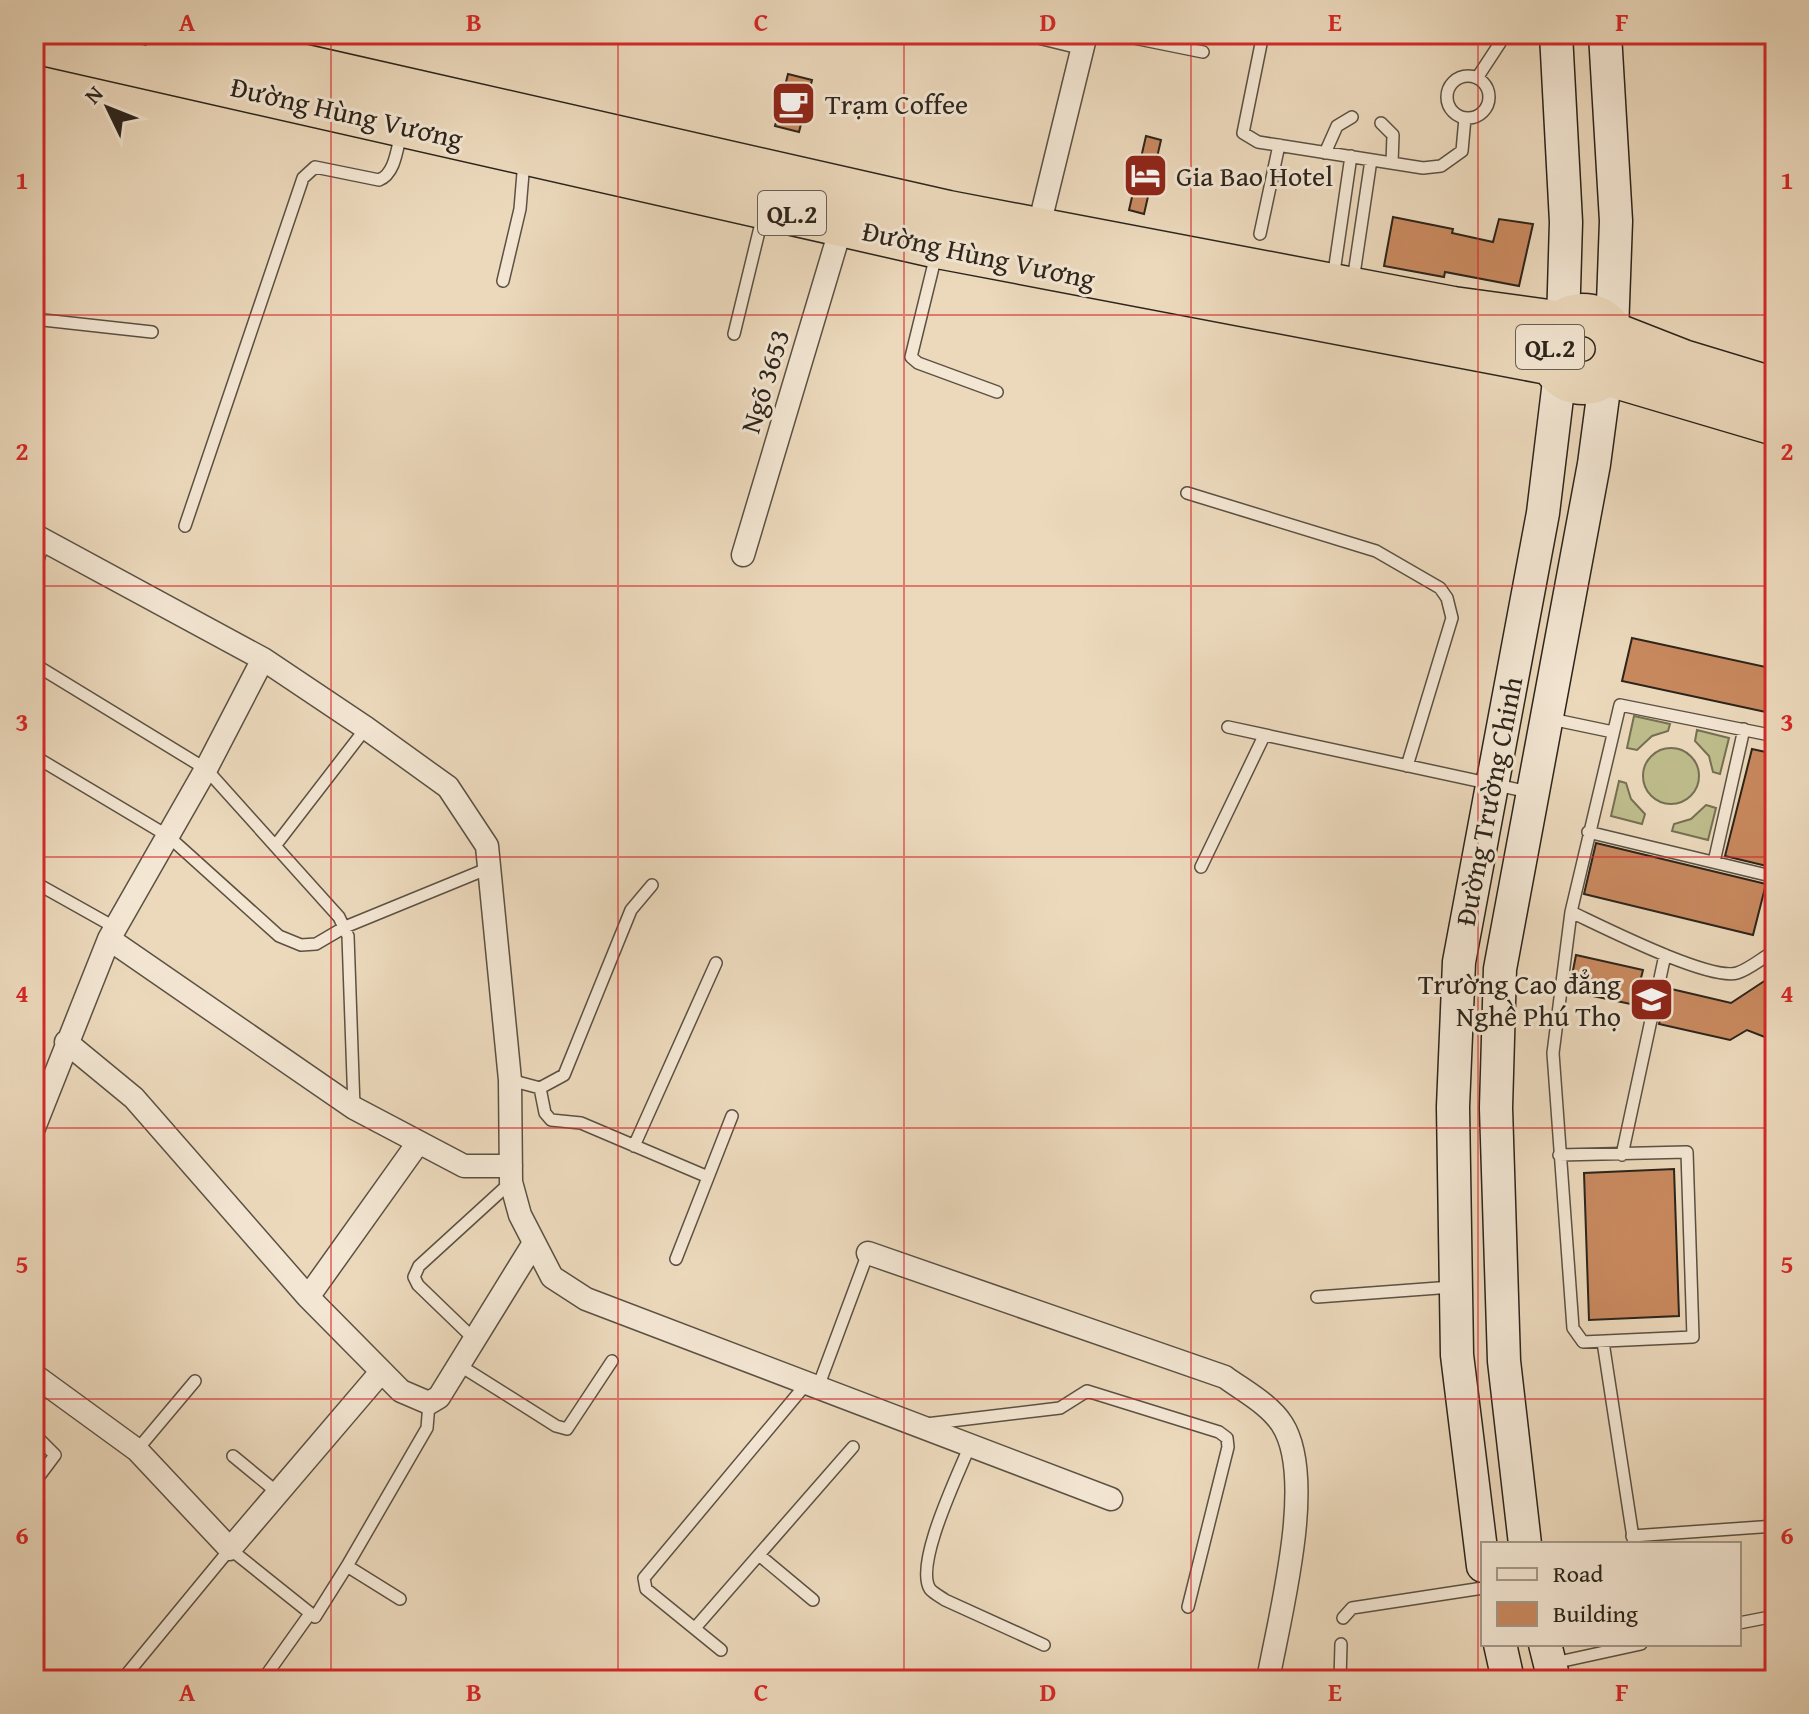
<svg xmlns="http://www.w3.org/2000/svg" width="1809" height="1714" font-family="'Gentium Book Plus',serif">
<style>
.green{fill:#bfbd8c;stroke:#757054;stroke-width:2}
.building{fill:#c9895f;stroke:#2b241b;stroke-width:2}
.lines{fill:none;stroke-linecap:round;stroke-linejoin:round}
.lane-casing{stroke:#5b5143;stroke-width:14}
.street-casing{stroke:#5b5143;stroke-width:25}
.secondary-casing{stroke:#2b241b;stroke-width:35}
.highway-casing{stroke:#2b241b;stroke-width:45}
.lane{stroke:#f3e6d3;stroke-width:11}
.street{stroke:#f3e6d3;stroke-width:22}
.secondary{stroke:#f3e6d3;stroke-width:32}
.highway{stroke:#ecd9bc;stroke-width:42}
.grid{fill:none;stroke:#d62828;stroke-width:2;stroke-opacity:0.55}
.labels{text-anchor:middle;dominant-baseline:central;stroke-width:6;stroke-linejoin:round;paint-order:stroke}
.shield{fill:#f3e6d3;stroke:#675e52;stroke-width:2}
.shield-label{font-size:26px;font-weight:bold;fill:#2b241b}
.poi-label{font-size:28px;fill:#2b241b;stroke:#f3e6d3;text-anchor:start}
.street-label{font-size:28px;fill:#2b241b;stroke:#f3e6d3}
.neatline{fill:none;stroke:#d62828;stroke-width:3}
.grid-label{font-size:26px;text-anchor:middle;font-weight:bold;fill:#d62828}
</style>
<rect width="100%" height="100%" fill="#ecd9bc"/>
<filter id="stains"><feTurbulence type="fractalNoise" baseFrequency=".0025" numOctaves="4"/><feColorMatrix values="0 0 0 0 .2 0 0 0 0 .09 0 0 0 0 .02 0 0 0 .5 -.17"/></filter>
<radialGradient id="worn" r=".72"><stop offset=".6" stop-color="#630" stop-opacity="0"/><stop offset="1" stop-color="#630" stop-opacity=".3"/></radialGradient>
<path class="green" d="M 1634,716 L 1670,724 L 1668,731 L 1652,736 L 1637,750 L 1627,748 Z
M 1697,730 L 1729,738 L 1720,774 L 1713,772 L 1709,756 L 1695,741 Z
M1643 776a28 28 0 1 1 56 0a28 28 0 1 1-56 0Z
M 1619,781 L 1626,783 L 1631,799 L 1645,814 L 1642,824 L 1611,816 Z
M 1706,805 L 1716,808 L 1708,840 L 1672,831 L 1674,824 L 1691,819 Z"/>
<path class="building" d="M 788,74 L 812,80 L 799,132 L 775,126 Z
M 1146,136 L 1161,140 L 1144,214 L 1129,210 Z
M 1393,217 L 1453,229 L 1452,233 L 1493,242 L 1499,219 L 1533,224 L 1519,286 L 1445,272 L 1444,277 L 1384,266 Z
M 1632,638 L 1775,669 L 1775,714 L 1622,681 Z
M 1752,749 L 1775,754 L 1775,868 L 1725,856 Z
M 1596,843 L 1766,884 L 1753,935 L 1584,894 Z
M 1576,955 L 1643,970 L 1640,982 L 1650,984 L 1645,1007 L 1569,991 Z
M 1775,974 L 1775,1041 L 1747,1030 L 1730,1040 L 1659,1024 L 1667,988 L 1731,1003 Z
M 1674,1169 L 1679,1316 L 1589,1320 L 1584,1173 Z"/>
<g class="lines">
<defs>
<path id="lane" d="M 1022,34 L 1083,49
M 1114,34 L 1203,52
M 1263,34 L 1243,133 L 1258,142 L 1423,168 L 1441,166 L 1462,151 L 1465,118
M1447 97a21 21 0 1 1 42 0a21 21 0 1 1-42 0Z
M 1477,78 L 1500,43 L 1499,34
M 34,123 L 34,121
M 1381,123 L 1393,135 L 1392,163
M 1325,153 L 1337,126 L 1352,117
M 1260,234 L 1279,145
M 936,255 L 911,357 L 918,363 L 997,392
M 1333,279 L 1351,156
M 503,281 L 520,209 L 524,161
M 1353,281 L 1371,160
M 34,319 L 152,332
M 734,334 L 763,215
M 1187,493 L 1376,551 L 1440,588 L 1447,598 L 1452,618 L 1407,766
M 185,526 L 303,178 L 315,167 L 379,180 C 395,174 397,149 401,133
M 34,573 L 44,541
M 34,664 L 206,769 L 339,917 L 348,936 L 354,1107
M 1551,719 L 1613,732
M 1228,727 L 1529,792
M 34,756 L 168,836 L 279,936 L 301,945 L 316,944 L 345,927 L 489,868
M 1588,832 L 1775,877
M 275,846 L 366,728
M 1714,862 L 1744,729
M 1201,867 L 1264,736
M 34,882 L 116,928
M 1571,912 C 1601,926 1709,981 1737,973 C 1750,969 1763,957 1775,951
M 510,1080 L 540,1088 L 564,1075 L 631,910 L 652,885
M 540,1088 L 545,1113 L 551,1120 L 581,1123 L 708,1177
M 634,1146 L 716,963
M 1559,1155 L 1687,1152 L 1693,1337 L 1583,1342 L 1573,1328 L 1553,1053 L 1571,912 L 1620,705 L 1775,736
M 1622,1155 L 1665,955
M 676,1259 L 732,1116
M 1317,1297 L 1452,1287
M 475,1340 L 418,1285 L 414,1277 L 419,1266 L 511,1182
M 1603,1342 L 1634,1544
M 459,1365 L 556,1426 L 567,1429 L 612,1361
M 818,1387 L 868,1253
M 926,1424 L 1060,1408 L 1087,1391 L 1219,1432 L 1227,1438 L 1228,1447 L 1188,1607
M 34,1434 L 55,1455 L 34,1483
M 970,1445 C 959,1473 914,1564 930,1589 C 933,1593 941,1597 945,1600 L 1044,1645
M 137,1450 L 195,1381
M 233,1456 L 278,1493
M 1632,1536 L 1775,1526
M 759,1555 L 813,1600
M 347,1566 L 427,1428 L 429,1403
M 1343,1618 L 1352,1608 L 1483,1588
M 1739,1623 L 1775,1616
M 695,1628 L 853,1447
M 721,1650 L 646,1589 L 644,1578 L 807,1383
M 1774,1661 L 1775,1663
M 1554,1663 L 1641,1644
M 267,1674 L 309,1615
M 122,1680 L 230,1549 L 315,1617 L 347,1566 L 400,1599
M 1340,1680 L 1341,1644"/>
<path id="street" d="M 1038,230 L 1086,34
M 34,535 L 263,659 L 366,728 L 448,787 L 487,846 L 510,1080 L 511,1182 L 520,1215 L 552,1277 L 586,1299 L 1111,1499
M 743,555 L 842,224
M 109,939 L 354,1108 L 464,1166 L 511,1166
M 66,1042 L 134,1098 L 308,1297 L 401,1391 L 429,1403 L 439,1397 L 534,1243
M 34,1128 L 109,939 L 206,769 L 263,659
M 868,1253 L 1225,1377 C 1244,1391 1269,1404 1282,1424 C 1317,1478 1279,1618 1268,1680
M 308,1297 L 418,1143
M 34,1375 L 137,1450 L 230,1549 L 381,1372"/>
<path id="secondary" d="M 1556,34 L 1566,222 L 1563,323
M 1605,34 L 1616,221 L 1612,331
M 1525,1544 L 1504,1361 L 1496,1108 L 1500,969 L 1594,464 L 1606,374
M 1483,1566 L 1457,1355 L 1453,1107 L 1459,962 L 1543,513 L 1560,373
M 1500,1644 L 1508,1680
M 1545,1644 L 1554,1680"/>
<path id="highway" d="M 164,34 L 948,212 L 1453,308 L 1563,323
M 34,42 L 938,247 L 1553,364
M1549 349a34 34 0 1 1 68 0a34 34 0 1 1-68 0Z
M 1614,334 L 1683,361 L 1775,389
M 1606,374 L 1775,424"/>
</defs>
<use href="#lane" class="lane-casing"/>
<use href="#street" class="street-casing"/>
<use href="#secondary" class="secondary-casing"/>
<use href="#highway" class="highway-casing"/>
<use href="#lane" class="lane"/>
<use href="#street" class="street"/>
<use href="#secondary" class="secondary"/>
<use href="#highway" class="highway"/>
</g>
<path class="grid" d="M 331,34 L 331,1680M 618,34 L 618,1680M 904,34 L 904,1680M 1191,34 L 1191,1680M 1478,34 L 1478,1680M 34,315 L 1775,315M 34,586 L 1775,586M 34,857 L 1775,857M 34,1128 L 1775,1128M 34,1399 L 1775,1399"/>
<defs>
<symbol id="cafe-square" viewBox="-11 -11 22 22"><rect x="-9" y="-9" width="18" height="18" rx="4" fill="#8f2418" stroke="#f3e6d3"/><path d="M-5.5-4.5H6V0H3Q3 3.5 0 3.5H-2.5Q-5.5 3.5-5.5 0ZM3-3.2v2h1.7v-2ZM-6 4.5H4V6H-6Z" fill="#fff"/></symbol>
<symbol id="hotel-square" viewBox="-11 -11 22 22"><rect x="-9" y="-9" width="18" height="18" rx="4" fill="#8f2418" stroke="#f3e6d3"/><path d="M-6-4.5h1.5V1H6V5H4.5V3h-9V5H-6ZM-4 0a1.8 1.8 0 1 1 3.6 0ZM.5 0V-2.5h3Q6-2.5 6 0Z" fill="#fff"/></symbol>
<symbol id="university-square" viewBox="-11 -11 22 22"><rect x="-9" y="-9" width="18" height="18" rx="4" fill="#8f2418" stroke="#f3e6d3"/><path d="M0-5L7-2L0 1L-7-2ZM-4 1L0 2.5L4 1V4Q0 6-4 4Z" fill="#fff"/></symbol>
</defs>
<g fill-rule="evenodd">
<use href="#cafe-square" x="768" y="78" width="51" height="51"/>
<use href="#hotel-square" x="1120" y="150" width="51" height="51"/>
<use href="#university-square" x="1626" y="974" width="51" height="51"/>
</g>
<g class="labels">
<g class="shield">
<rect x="758" y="191" width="68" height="44" rx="6"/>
<rect x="1516" y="325" width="68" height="44" rx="6"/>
</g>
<g class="shield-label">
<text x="792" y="213">QL.2</text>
<text x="1550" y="347">QL.2</text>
</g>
<g class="poi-label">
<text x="825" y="103">Trạm Coffee</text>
<text x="1176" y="175">Gia Bao Hotel</text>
<text x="1621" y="983" text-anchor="end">Trường Cao đẳng<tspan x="1621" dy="32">Nghề Phú Thọ</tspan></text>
</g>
<g class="street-label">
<text transform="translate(347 112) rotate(13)">Đường Hùng Vương</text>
<text transform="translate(979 254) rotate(12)">Đường Hùng Vương</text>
<text transform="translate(764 381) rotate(-73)">Ngõ 3653</text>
<text transform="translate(1488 801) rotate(-79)">Đường Trường Chinh</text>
</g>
</g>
<rect width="1809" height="1714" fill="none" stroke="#ecd9bc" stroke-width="88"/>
<rect x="1481" y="1542" width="260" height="104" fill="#f3e6d3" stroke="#a39889" stroke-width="2"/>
<rect x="1497" y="1568" width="40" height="12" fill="#f3e6d3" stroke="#a39889" stroke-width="2"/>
<text x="1553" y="1582" font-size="24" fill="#2b241b">Road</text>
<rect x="1497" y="1602" width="40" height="24" fill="#c9895f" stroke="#a39889" stroke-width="2"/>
<text x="1553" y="1622" font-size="24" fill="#2b241b">Building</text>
<g transform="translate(108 108) rotate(313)" stroke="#f3e6d3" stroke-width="6" paint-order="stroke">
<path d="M0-6L14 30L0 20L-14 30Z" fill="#2b241b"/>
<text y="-12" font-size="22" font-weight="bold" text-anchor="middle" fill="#2b241b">N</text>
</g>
<rect x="44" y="44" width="1721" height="1626" class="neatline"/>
<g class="grid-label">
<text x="187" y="31">A</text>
<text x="474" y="31">B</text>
<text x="761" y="31">C</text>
<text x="1048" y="31">D</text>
<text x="1335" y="31">E</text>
<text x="1622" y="31">F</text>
<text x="22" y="189">1</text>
<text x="1787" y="189">1</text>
<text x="22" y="460">2</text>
<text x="1787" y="460">2</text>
<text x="22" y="731">3</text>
<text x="1787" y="731">3</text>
<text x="22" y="1002">4</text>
<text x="1787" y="1002">4</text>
<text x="22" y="1273">5</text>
<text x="1787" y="1273">5</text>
<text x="22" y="1544">6</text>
<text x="1787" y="1544">6</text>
<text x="187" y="1701">A</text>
<text x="474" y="1701">B</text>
<text x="761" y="1701">C</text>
<text x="1048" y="1701">D</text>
<text x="1335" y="1701">E</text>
<text x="1622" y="1701">F</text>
</g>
<rect width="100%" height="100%" filter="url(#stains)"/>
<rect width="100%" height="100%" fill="url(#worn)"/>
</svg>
